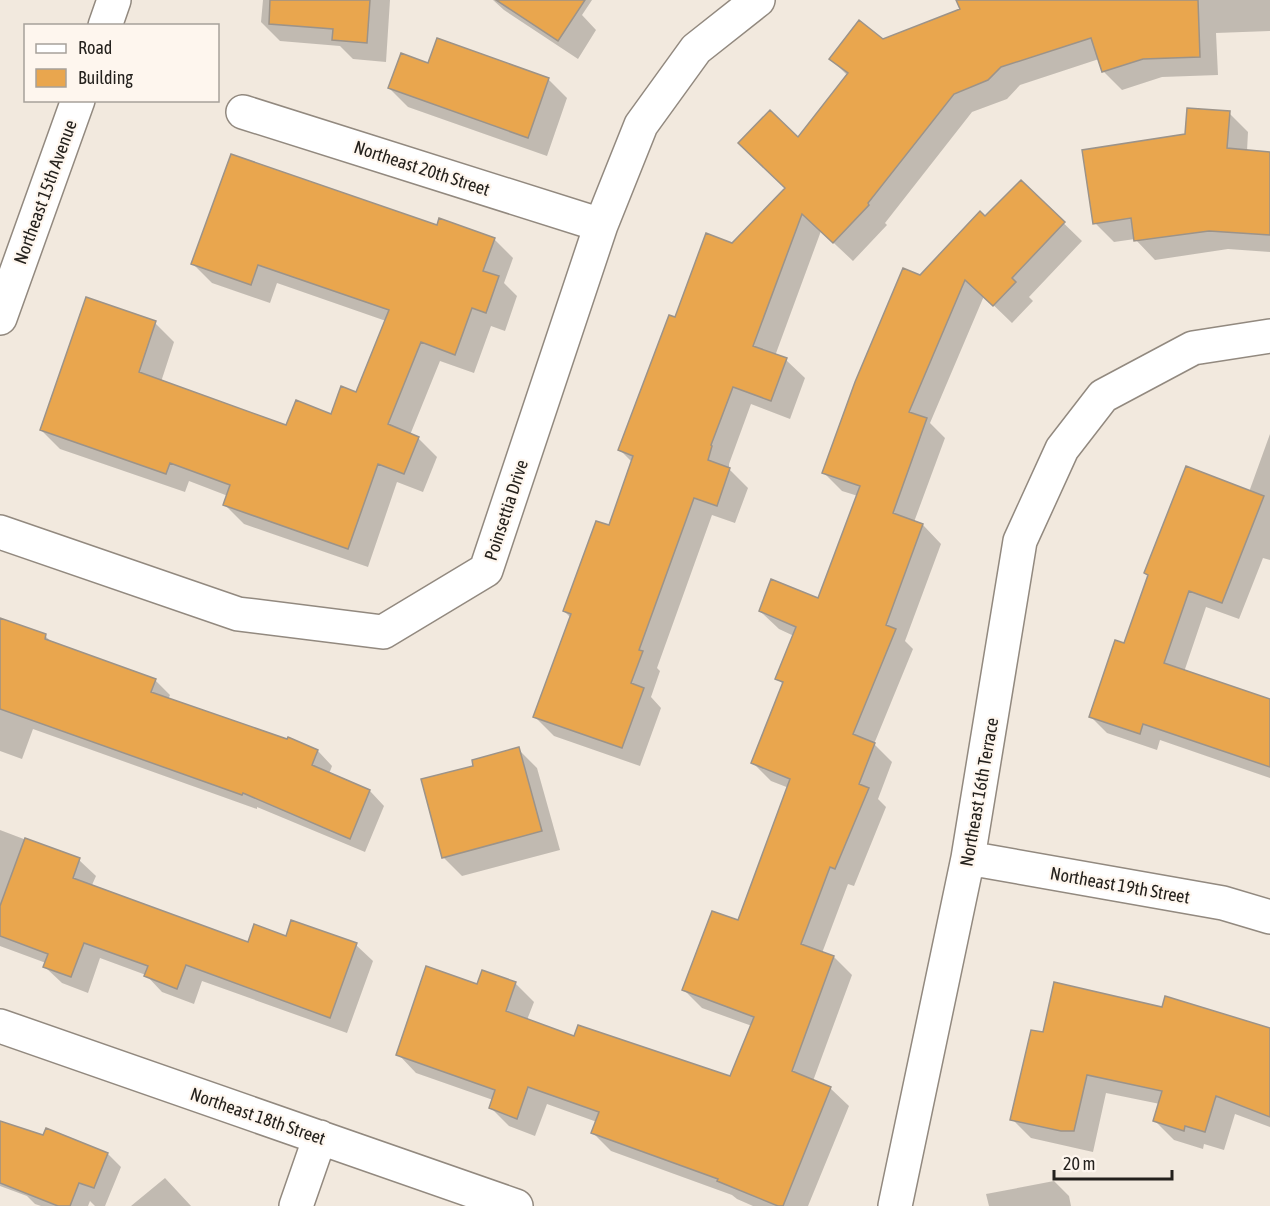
<svg xmlns="http://www.w3.org/2000/svg" width="1270" height="1206" font-family="'Asap Condensed',sans-serif">
<style>
.shadow{fill:#0003}
.building{fill:#e9a64e;stroke:#9c9389;stroke-width:1.5}
.lines{fill:none;stroke-linecap:round;stroke-linejoin:round}
.minor-casing{stroke:#92897f;stroke-width:36}
.minor{stroke:#fff;stroke-width:33}
.labels{text-anchor:middle;dominant-baseline:central;stroke-width:4.5;stroke-linejoin:round;paint-order:stroke}
.street-label{font-size:18px;fill:#24211d;stroke:#fef6ee}
</style>
<rect width="100%" height="100%" fill="#f2e9de"/>
<path class="shadow" d="M 263,0 L 390,0 L 386,62 L 353,59 L 340,46 L 280,41 L 261,22 Z
M 493,0 L 592,0 L 582,15 L 596,30 L 578,59 L 504,10 Z
M 958,0 L 1270,0 L 1270,31 L 1216,33 L 1218,75 L 1162,77 L 1122,90 L 1103,71 L 1099,59 L 1020,85 L 1007,99 L 972,112 L 885,223 L 887,225 L 853,261 L 821,231 L 775,356 L 786,360 L 805,378 L 790,419 L 751,404 L 729,464 L 729,469 L 748,488 L 735,523 L 712,515 L 657,668 L 660,671 L 651,697 L 661,708 L 640,766 L 554,736 L 535,717 L 571,618 L 564,611 L 610,527 L 632,462 L 620,450 L 676,319 L 732,245 L 786,189 L 798,139 L 848,76 L 831,59 L 883,41 L 962,10 Z
M 429,65 L 548,79 L 567,98 L 547,156 L 408,107 L 389,88 Z
M 1229,113 L 1248,132 L 1247,151 L 1270,153 L 1270,252 L 1228,249 L 1155,260 L 1135,239 L 1114,242 L 1095,223 L 1186,136 Z
M 1021,182 L 1082,241 L 1029,297 L 1033,301 L 1012,323 L 984,296 L 930,423 L 945,438 L 914,522 L 923,525 L 941,544 L 905,641 L 913,649 L 874,744 L 892,762 L 878,799 L 886,807 L 854,886 L 848,884 L 822,953 L 834,957 L 852,975 L 813,1081 L 830,1088 L 849,1106 L 808,1206 L 753,1206 L 737,1199 L 732,1195 L 611,1151 L 593,1133 L 597,1122 L 547,1104 L 535,1136 L 509,1126 L 490,1107 L 493,1100 L 416,1073 L 398,1054 L 478,986 L 515,983 L 534,1002 L 527,1020 L 575,1038 L 731,1078 L 752,1026 L 702,1008 L 684,990 L 739,922 L 789,788 L 771,781 L 752,762 L 783,684 L 777,678 L 794,636 L 779,629 L 760,611 L 819,600 L 858,496 L 842,491 L 824,473 L 920,277 L 985,218 Z
M 438,227 L 494,239 L 513,258 L 504,283 L 517,296 L 505,331 L 491,326 L 474,373 L 440,361 L 410,435 L 418,438 L 437,457 L 423,492 L 397,482 L 368,567 L 244,524 L 225,505 L 228,496 L 189,481 L 185,492 L 60,449 L 41,430 L 155,323 L 174,342 L 161,382 L 287,427 L 332,416 L 357,394 L 386,321 L 277,283 L 270,303 L 212,283 L 193,264 Z
M 1270,434 L 1270,560 L 1263,558 L 1239,619 L 1206,607 L 1184,672 L 1270,701 L 1270,778 L 1160,740 L 1157,750 L 1107,733 L 1090,716 L 1125,645 L 1149,576 L 1145,573 L 1249,492 Z
M 0,620 L 45,636 L 54,644 L 155,680 L 170,695 L 168,700 L 288,741 L 289,739 L 318,751 L 332,766 L 329,774 L 370,791 L 384,806 L 365,852 L 257,807 L 257,809 L 33,729 L 22,759 L 0,751 Z
M 518,749 L 537,768 L 560,850 L 462,876 L 443,857 L 475,767 Z
M 0,830 L 79,860 L 96,876 L 92,885 L 248,944 L 287,938 L 356,945 L 373,961 L 347,1033 L 202,981 L 194,1004 L 162,992 L 146,975 L 100,958 L 88,993 L 62,983 L 45,967 L 46,963 L 0,946 Z
M 1044,1034 L 1270,1041 L 1270,1127 L 1235,1114 L 1224,1150 L 1204,1144 L 1203,1149 L 1174,1140 L 1155,1121 L 1160,1104 L 1106,1093 L 1093,1152 L 1031,1138 L 1012,1119 Z
M 0,1122 L 44,1137 L 47,1130 L 108,1154 L 121,1167 L 105,1206 L 95,1206 L 90,1201 L 88,1206 L 41,1206 L 35,1204 L 27,1196 L 0,1186 Z
M 165,1178 L 191,1206 L 131,1206 Z
M 1054,1181 L 1069,1196 L 1071,1206 L 989,1206 L 986,1194 Z"/>
<path class="building" d="M 270,0 L 370,0 L 367,43 L 332,40 L 333,29 L 269,24 Z
M 496,0 L 585,0 L 558,41 Z
M 956,0 L 1198,0 L 1200,57 L 1143,59 L 1102,72 L 1091,38 L 1001,67 L 988,80 L 954,94 L 868,203 L 869,205 L 833,243 L 802,214 L 753,346 L 787,358 L 771,401 L 733,387 L 711,445 L 712,446 L 708,460 L 730,468 L 717,506 L 694,498 L 639,650 L 643,651 L 631,683 L 644,688 L 622,748 L 533,717 L 571,614 L 563,611 L 596,521 L 609,525 L 633,456 L 618,450 L 669,315 L 675,317 L 706,233 L 732,243 L 785,188 L 738,143 L 770,110 L 798,137 L 848,73 L 829,59 L 859,20 L 883,39 L 960,9 Z
M 437,38 L 549,78 L 528,138 L 388,88 L 401,53 L 428,63 Z
M 1187,108 L 1230,111 L 1227,148 L 1270,152 L 1270,235 L 1209,231 L 1134,241 L 1131,218 L 1093,224 L 1082,150 L 1185,134 Z
M 231,154 L 437,225 L 439,218 L 495,238 L 483,271 L 499,276 L 486,313 L 472,308 L 455,355 L 421,342 L 388,424 L 419,437 L 404,474 L 378,464 L 348,549 L 223,505 L 230,485 L 170,463 L 166,474 L 40,430 L 86,297 L 156,321 L 139,372 L 286,425 L 296,400 L 331,414 L 341,386 L 356,392 L 389,310 L 258,265 L 251,285 L 191,264 Z
M 1021,180 L 1065,222 L 1012,278 L 1016,282 L 993,306 L 965,280 L 909,412 L 927,418 L 893,513 L 923,524 L 886,625 L 896,629 L 853,734 L 875,743 L 859,784 L 869,788 L 835,869 L 830,867 L 801,944 L 834,956 L 792,1071 L 831,1087 L 783,1206 L 778,1206 L 717,1181 L 718,1179 L 591,1133 L 599,1112 L 528,1087 L 517,1119 L 489,1108 L 495,1090 L 396,1055 L 426,966 L 477,984 L 482,970 L 516,982 L 506,1011 L 574,1036 L 578,1025 L 730,1076 L 754,1017 L 682,990 L 712,911 L 738,920 L 790,779 L 751,763 L 783,682 L 775,679 L 796,627 L 759,611 L 771,579 L 818,598 L 860,486 L 822,473 L 855,382 L 903,268 L 920,275 L 980,211 L 985,216 Z
M 1186,466 L 1264,496 L 1222,603 L 1189,591 L 1164,663 L 1270,699 L 1270,767 L 1143,724 L 1140,734 L 1089,717 L 1115,640 L 1124,643 L 1148,575 L 1144,573 Z
M 0,618 L 46,634 L 45,639 L 156,679 L 151,692 L 287,739 L 288,737 L 318,750 L 312,765 L 370,790 L 350,839 L 243,793 L 242,795 L 0,709 Z
M 519,747 L 542,831 L 442,858 L 421,779 L 473,766 L 472,760 Z
M 25,838 L 80,858 L 73,878 L 248,942 L 254,924 L 286,936 L 291,920 L 357,943 L 330,1018 L 186,965 L 177,989 L 144,976 L 148,966 L 84,943 L 71,977 L 43,967 L 48,954 L 0,936 L 0,906 Z
M 1054,982 L 1162,1007 L 1165,996 L 1270,1028 L 1270,1117 L 1216,1096 L 1205,1132 L 1185,1126 L 1184,1131 L 1153,1121 L 1162,1091 L 1087,1075 L 1074,1131 L 1061,1131 L 1010,1120 L 1031,1030 L 1043,1032 Z
M 0,1121 L 43,1135 L 46,1128 L 108,1153 L 94,1188 L 79,1183 L 70,1206 L 58,1206 L 0,1183 Z"/>
<g class="lines">
<defs>
<path id="minor" d="M 105,26 L 114,0
M 243,112 L 601,225
M 0,318 L 78,100
M 0,532 L 238,614 L 383,632 L 486,570 L 601,225 L 641,125 L 696,49 L 758,0
M 968,858 L 1223,903 L 1270,917
M 0,1026 L 516,1206
M 296,1206 L 320,1137
M 895,1206 L 968,858 L 1020,541 L 1062,449 L 1103,396 L 1193,348 L 1270,336"/>
</defs>
<use href="#minor" class="minor-casing"/>
<use href="#minor" class="minor"/>
</g>
<g class="labels">
<g class="street-label">
<text transform="translate(422 168) rotate(18)">Northeast 20th Street</text>
<text transform="translate(45 192) rotate(-70)">Northeast 15th Avenue</text>
<text transform="translate(506 510) rotate(-72)">Poinsettia Drive</text>
<text transform="translate(979 792) rotate(-80)">Northeast 16th Terrace</text>
<text transform="translate(1120 885) rotate(10)">Northeast 19th Street</text>
<text transform="translate(258 1116) rotate(19)">Northeast 18th Street</text>
</g>
</g>
<rect x="24" y="24" width="195" height="78" fill="#fef6ee" stroke="#a7a19a" stroke-width="1.5"/>
<rect x="36" y="44" width="30" height="9" fill="#ffffff" stroke="#a7a19a" stroke-width="1.5"/>
<text x="78" y="54" font-size="18" fill="#24211d">Road</text>
<rect x="36" y="69" width="30" height="18" fill="#e9a64e" stroke="#a7a19a" stroke-width="1.5"/>
<text x="78" y="84" font-size="18" fill="#24211d">Building</text>
<path d="M1054 1170v9h118v-9" fill="none" stroke="#24211d" stroke-width="3"/>
<text x="1063" y="1170" font-size="18" fill="#24211d" stroke="#fef6ee" stroke-width="4.5" paint-order="stroke">20 m</text>
</svg>
